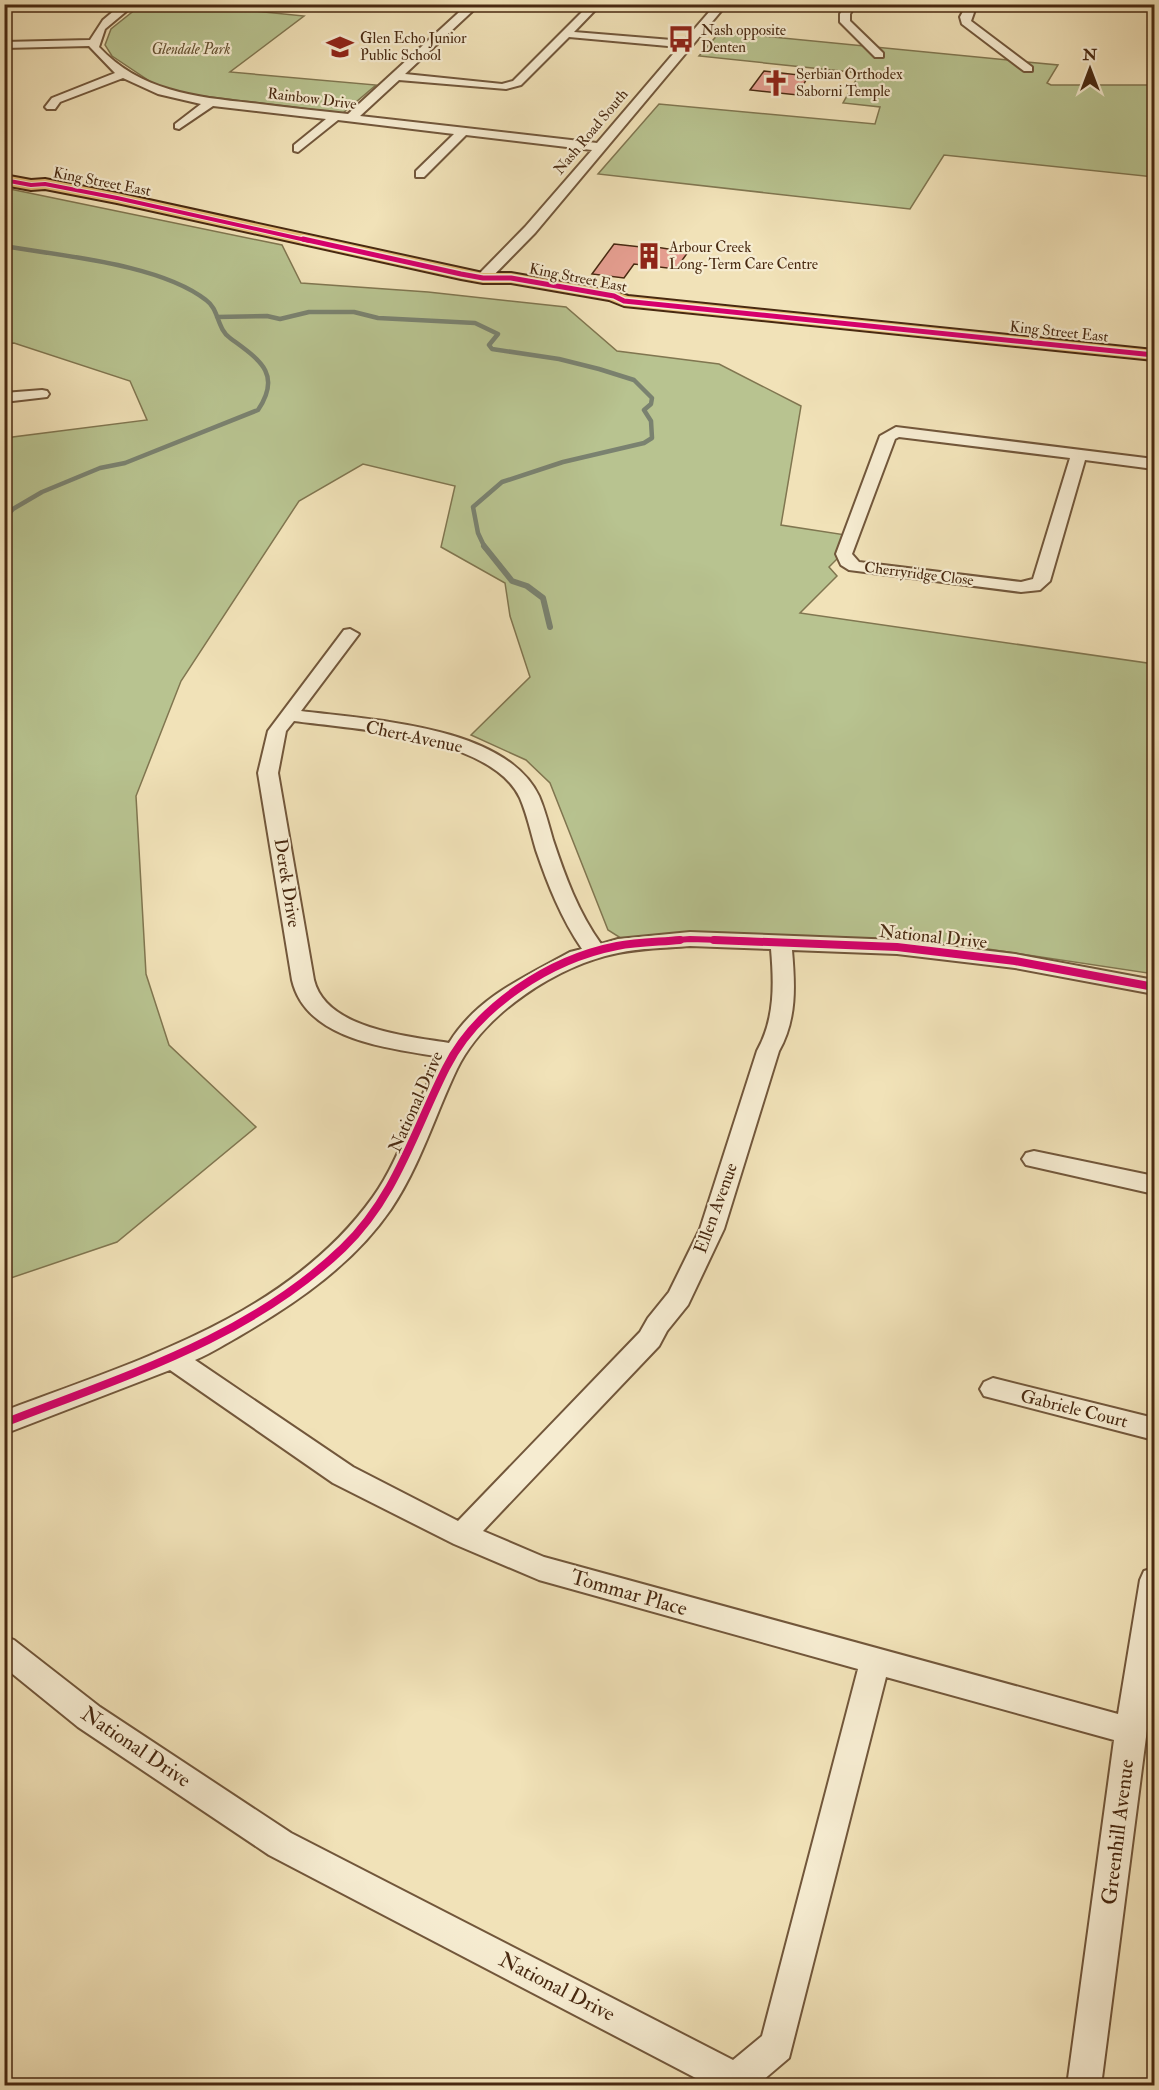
<svg xmlns="http://www.w3.org/2000/svg" width="1159" height="2090" font-family="'IM FELL Double Pica',serif">
<style>
.green{fill:#b8c390;stroke:#807650;stroke-width:1.5}
.lines{fill:none;stroke-linecap:round;stroke-linejoin:round}
.stream-far1{stroke:#7a8270;stroke-width:4.5}
.stream{stroke:#7a8270;stroke-width:6}
.building{fill:#e59e90;stroke:#482911;stroke-width:1.5}
.minor-casing{stroke:#72573b;stroke-width:4}
.major-casing{stroke:#482911;stroke-width:4}
.minor{fill:#f6ecd1;fill-rule:evenodd}
.major{fill:#e8c17c;fill-rule:evenodd}
.cycleway-far3-casing{stroke:#f6ecd1;stroke-width:6}
.cycleway-far2-casing{stroke:#f6ecd1;stroke-width:8}
.cycleway-far1-casing{stroke:#f6ecd1;stroke-width:9}
.cycleway-casing{stroke:#f6ecd1;stroke-width:12}
.cycleway-far3{stroke:#d6006c;stroke-width:4}
.cycleway-far2{stroke:#d6006c;stroke-width:5}
.cycleway-far1{stroke:#d6006c;stroke-width:6}
.cycleway{stroke:#d6006c;stroke-width:8}
.labels{text-anchor:middle;dominant-baseline:central;stroke-width:4.5;stroke-linejoin:round;paint-order:stroke}
.far-poi-label{font-size:15px;fill:#482911;stroke:#f6ecd1;text-anchor:start}
.far-park-label{font-size:15px;font-style:italic;fill:#645031;stroke:#f6ecd1}
.far-street-label{font-size:15px;fill:#482911;stroke:#f6ecd1}
.street-label{font-size:18px;fill:#482911;stroke:#f6ecd1}
.near-street-label{font-size:21px;fill:#482911;stroke:#f6ecd1}
</style>
<rect width="100%" height="100%" fill="#f1e2b8"/>
<filter id="stains"><feTurbulence type="fractalNoise" baseFrequency=".00333" numOctaves="4"/><feColorMatrix values="0 0 0 0 .2 0 0 0 0 .09 0 0 0 0 .02 0 0 0 .5 -.17"/></filter>
<radialGradient id="worn" r=".72"><stop offset=".6" stop-color="#630" stop-opacity="0"/><stop offset="1" stop-color="#630" stop-opacity=".3"/></radialGradient>
<path class="green" d="M 141,5 L 195,5 L 304,16 L 230,72 L 376,85 L 343,113 L 186,94 L 157,86 L 112,56 L 105,45 L 111,29 Z
M 720,32 L 1058,65 L 1047,83 L 1051,85 L 1154,85 L 1154,177 L 944,155 L 910,209 L 598,174 L 659,104 L 875,124 L 880,107 L 843,103 L 860,73 L 699,56 Z
M 5,188 L 282,245 L 301,283 L 428,292 L 566,307 L 617,351 L 719,364 L 801,406 L 781,525 L 846,535 L 842,554 L 829,567 L 837,576 L 800,613 L 1154,664 L 1154,974 L 948,943 L 680,937 L 630,944 L 608,930 L 550,783 L 526,760 L 471,735 L 530,677 L 510,616 L 505,583 L 441,547 L 455,486 L 363,464 L 299,501 L 181,681 L 136,796 L 146,974 L 169,1045 L 256,1127 L 117,1242 L 5,1280 L 5,438 L 147,420 L 130,381 L 14,343 L 5,344 Z"/>
<g class="lines">
<path class="stream-far1" d="M 4,246 C 62,256 160,264 206,300 C 219,309 217,329 230,338 C 258,359 283,373 258,410 L 125,463 L 100,468 L 42,492 L 13,509 L 4,519
M 217,317 L 267,316 L 280,319 L 309,312 L 354,312 L 378,318 L 475,323 L 498,334 L 489,345 L 492,349 L 559,359 L 599,369 L 634,380 L 652,398 L 651,404 L 644,410 L 651,421 L 652,438 L 644,443 L 563,462 L 502,482 L 473,507 L 478,533 L 485,548"/>
<path class="stream" d="M 484,546 L 512,581 L 527,586 L 543,598 L 550,627"/>
</g>
<path class="building" d="M 764,71 L 808,76 L 798,95 L 750,90 Z
M 614,244 L 641,247 L 643,245 L 688,252 L 676,269 L 634,264 L 624,278 L 592,274 Z"/>
<g class="lines">
<defs>
<path id="minor" d="M 122,4 L 135,4 L 105,29 L 99,47 C 140,91 195,97 251,103 C 284,107 316,111 348,114 L 468,4 L 480,4 L 405,74 L 502,84 L 513,81 L 590,4 L 601,4 L 574,32 L 684,41 L 716,4 L 727,4 L 535,233 L 488,281 L 483,282 L 476,278 L 478,275 L 525,227 L 592,150 L 466,135 L 424,177 L 416,177 L 416,171 L 454,134 L 338,120 L 298,152 L 294,151 L 294,145 L 326,119 L 213,106 L 179,129 L 175,128 L 175,124 L 201,104 L 158,94 L 123,78 L 60,102 L 55,109 L 47,109 L 45,107 L 52,98 L 115,73 L 89,46 L 4,48 L 4,42 L 90,40 L 103,20 ZM 569,37 L 679,47 L 597,143 L 360,116 L 399,80 L 506,89 L 521,85 Z
M 846,4 L 856,4 L 850,14 L 850,21 L 883,53 L 883,57 L 875,57 L 840,22 L 840,14 Z
M 967,4 L 977,4 L 971,21 L 1032,67 L 1032,71 L 1024,71 L 962,24 L 960,17 Z
M 42,390 L 47,391 L 49,394 L 47,397 L 4,402 L 4,393 Z
M 896,427 L 1154,459 L 1154,469 L 1085,460 L 1050,581 L 1040,590 L 1021,592 L 849,570 L 841,565 L 836,554 L 880,436 ZM 899,437 L 1070,458 L 1033,579 L 1021,582 L 859,562 L 852,554 L 895,439 Z
M 350,629 L 359,634 L 301,711 C 369,720 505,725 539,796 C 545,810 549,826 553,840 C 565,876 578,912 601,944 L 618,939 L 690,932 L 897,940 L 1015,954 L 1154,980 L 1154,994 L 1015,968 L 897,954 L 792,950 C 795,985 797,1019 779,1051 L 724,1229 L 688,1305 L 667,1331 L 659,1346 L 483,1531 L 544,1557 L 1118,1714 L 1140,1580 L 1144,1571 L 1154,1568 L 1154,1675 L 1101,2086 L 1067,2086 L 1114,1740 L 886,1677 L 789,2058 L 756,2086 L 711,2086 L 269,1855 L 78,1727 L 4,1667 L 4,1636 L 14,1640 L 100,1707 L 291,1833 L 733,2060 L 762,2036 L 858,1669 L 539,1580 L 454,1544 L 333,1483 L 170,1370 L 4,1434 L 4,1411 C 136,1361 287,1317 373,1197 C 403,1155 415,1102 441,1057 C 390,1048 306,1041 292,980 L 258,773 L 268,731 L 344,630 ZM 294,721 C 353,729 491,736 520,798 C 527,814 531,833 536,850 C 548,885 561,918 582,949 L 570,952 C 525,977 477,997 449,1043 C 407,1036 326,1029 314,980 L 278,773 L 286,731 ZM 690,946 L 771,949 C 774,984 775,1019 757,1051 L 700,1229 L 669,1292 L 648,1318 L 640,1332 L 458,1521 L 353,1467 L 195,1360 C 212,1353 227,1343 243,1334 C 299,1301 354,1263 391,1209 C 420,1166 435,1115 457,1069 C 484,1013 558,965 618,953 C 641,948 666,948 690,946 Z
M 1034,1151 L 1154,1176 L 1154,1194 L 1026,1165 L 1022,1159 L 1026,1153 Z
M 993,1378 L 1154,1418 L 1154,1440 L 984,1396 L 980,1389 L 984,1382 Z"/>
<path id="major" d="M 4,175 L 31,180 L 45,179 L 117,193 L 483,273 L 511,273 L 614,291 L 628,296 L 1154,350 L 1154,360 L 624,306 L 609,300 L 511,283 L 483,283 L 461,279 L 117,203 L 45,189 L 31,190 L 4,185 Z"/>
</defs>
<use href="#minor" class="minor-casing"/>
<use href="#major" class="major-casing"/>
<use href="#minor" class="minor"/>
<use href="#major" class="major"/>
<defs>
<path id="cycleway-far3" d="M 4,180 L 31,185 L 45,184 L 117,198 L 310,241"/>
<path id="cycleway-far2" d="M 303,239 L 461,274 L 483,278 L 511,278 L 614,296 L 624,301 L 1154,355"/>
<path id="cycleway-far1" d="M 665,941 L 690,939 L 753,941"/>
<path id="cycleway" d="M 714,940 L 897,947 L 1015,961 L 1154,987
M 4,1423 C 124,1376 248,1339 343,1248 C 396,1197 414,1131 446,1068 C 477,1006 550,959 617,946 C 638,942 660,942 680,940"/>
</defs>
<use href="#cycleway-far3" class="cycleway-far3-casing"/>
<use href="#cycleway-far2" class="cycleway-far2-casing"/>
<use href="#cycleway-far1" class="cycleway-far1-casing"/>
<use href="#cycleway" class="cycleway-casing"/>
<use href="#cycleway-far3" class="cycleway-far3"/>
<use href="#cycleway-far2" class="cycleway-far2"/>
<use href="#cycleway-far1" class="cycleway-far1"/>
<use href="#cycleway" class="cycleway"/>
</g>
<defs>
<symbol id="bus-bare" viewBox="-9 -9 18 18"><path d="M-5-6H5V4H4V6H2V4H-2V6H-4V4H-5ZM-3.5-4V0h7V-4ZM-3.5 1.2v1.5H-2V1.2ZM2 1.2v1.5H3.5V1.2Z" fill="#8f2418" stroke="#f6ecd1" stroke-width="2.5" paint-order="stroke"/></symbol>
<symbol id="school-bare" viewBox="-9 -9 18 18"><path d="M0-5L7-2L0 1L-7-2ZM-4 1L0 2.5L4 1V4Q0 6-4 4Z" fill="#8f2418" stroke="#f6ecd1" stroke-width="2.5" paint-order="stroke"/></symbol>
<symbol id="church-bare" viewBox="-9 -9 18 18"><path d="M-1.2-6h2.4v3.5h3.3v2.4h-3.3V6h-2.4V-.1h-3.3v-2.4h3.3Z" fill="#8f2418" stroke="#f6ecd1" stroke-width="2.5" paint-order="stroke"/></symbol>
<symbol id="building-bare" viewBox="-9 -9 18 18"><path d="M-4-6H4V6H1V3H-1V6H-4ZM-2.5-4.3h1.7v1.8h-1.7ZM.8-4.3h1.7v1.8H.8ZM-2.5-1h1.7V.8h-1.7ZM.8-1h1.7V.8H.8Z" fill="#8f2418" stroke="#f6ecd1" stroke-width="2.5" paint-order="stroke"/></symbol>
</defs>
<g fill-rule="evenodd">
<use href="#bus-bare" x="662" y="20" width="38" height="38"/>
<use href="#school-bare" x="321" y="28" width="38" height="38"/>
<use href="#church-bare" x="757" y="64" width="38" height="38"/>
<use href="#building-bare" x="630" y="237" width="38" height="38"/>
</g>
<g class="labels">
<g class="far-poi-label">
<text x="701" y="30">Nash opposite<tspan x="701" dy="17">Denten</tspan></text>
<text x="360" y="38">Glen Echo Junior<tspan x="360" dy="17">Public School</tspan></text>
<text x="796" y="74">Serbian Orthodex<tspan x="796" dy="17">Saborni Temple</tspan></text>
<text x="669" y="247">Arbour Creek<tspan x="669" dy="17">Long-Term Care Centre</tspan></text>
</g>
<g class="far-park-label">
<text x="191" y="49">Glendale Park</text>
</g>
<g class="far-street-label">
<text transform="translate(312 99) rotate(7)">Rainbow Drive</text>
<text transform="translate(591 132) rotate(-50)">Nash Road South</text>
<text transform="translate(102 182) rotate(11)">King Street East</text>
<text transform="translate(578 278) rotate(11)">King Street East</text>
<text transform="translate(1059 332) rotate(6)">King Street East</text>
<text transform="translate(919 574) rotate(7)">Cherryridge Close</text>
</g>
<g class="street-label">
<text transform="translate(414 737) rotate(12)">Chert Avenue</text>
<text transform="translate(287 883) rotate(81)">Derek Drive</text>
<text transform="translate(933 937) rotate(6)">National Drive</text>
<text transform="translate(416 1102) rotate(-66)">National Drive</text>
<text transform="translate(716 1208) rotate(-70)">Ellen Avenue</text>
<text transform="translate(1074 1409) rotate(14)">Gabriele Court</text>
</g>
<g class="near-street-label">
<text transform="translate(629 1593) rotate(16)">Tommar Place</text>
<text transform="translate(136 1747) rotate(34)">National Drive</text>
<text transform="translate(1118 1832) rotate(-83)">Greenhill Avenue</text>
<text transform="translate(557 1987) rotate(27)">National Drive</text>
</g>
</g>
<rect width="1159" height="2090" fill="none" stroke="#f1e2b8" stroke-width="24"/>
<rect x="6" y="6" width="1147" height="2078" fill="none" stroke="#482911" stroke-width="3"/>
<rect x="12" y="12" width="1135" height="2066" fill="none" stroke="#482911" stroke-width="1.5"/>
<g transform="translate(1090 69)" stroke="#f6ecd1" stroke-width="4.5" paint-order="stroke">
<path d="M0-4.5L10 22L0 15L-10 22Z" fill="#482911"/>
<text y="-9" font-size="16" font-weight="bold" text-anchor="middle" fill="#482911">N</text>
</g>
<rect width="100%" height="100%" filter="url(#stains)"/>
<rect width="100%" height="100%" fill="url(#worn)"/>
</svg>
